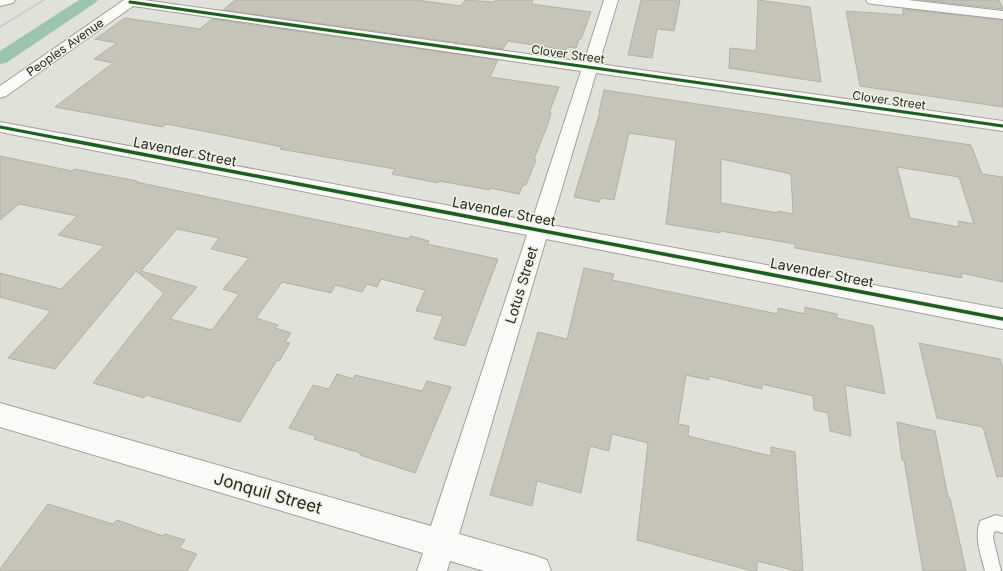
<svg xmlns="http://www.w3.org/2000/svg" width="1003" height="571" font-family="Inter,sans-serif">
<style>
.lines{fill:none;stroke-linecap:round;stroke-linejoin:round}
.canal{fill:#9dc4ac;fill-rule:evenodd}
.building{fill:#c5c4b6;stroke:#b1b1ab;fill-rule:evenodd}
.service-casing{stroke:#9fa09a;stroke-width:2}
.minor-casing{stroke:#9fa09a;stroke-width:2}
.motorway-casing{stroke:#9fa09a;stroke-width:2}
.service{fill:#fafbf9;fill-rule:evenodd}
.minor{fill:#fafbf9;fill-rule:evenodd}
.motorway{fill:#fafbf9;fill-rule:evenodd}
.rail{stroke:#cccdca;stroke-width:2}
.cycleway-far1-casing{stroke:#eff3e3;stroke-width:4.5}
.cycleway-casing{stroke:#eff3e3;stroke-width:6}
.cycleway-far1{stroke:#1b5e20;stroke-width:3}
.cycleway{stroke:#1b5e20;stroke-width:3.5}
.labels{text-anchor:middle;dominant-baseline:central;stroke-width:3;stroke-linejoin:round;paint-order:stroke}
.far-street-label{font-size:12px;fill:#272923;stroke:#eff3e3}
.street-label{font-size:14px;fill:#272923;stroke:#eff3e3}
.near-street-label{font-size:17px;fill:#272923;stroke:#eff3e3}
</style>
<rect width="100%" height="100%" fill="#e0e2da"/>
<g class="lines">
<path class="canal" d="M 79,0 L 98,0 L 95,3 L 6,63 L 0,64 L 0,51 Z"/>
</g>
<path class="building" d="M 235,0 L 416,0 L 461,6 L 465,0 L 494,2 L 496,0 L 533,0 L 531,4 L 591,12 L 581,39 L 579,39 L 576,48 L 567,47 L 566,50 L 508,41 L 503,49 L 223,10 Z
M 641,0 L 680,0 L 674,31 L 657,29 L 652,58 L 628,55 Z
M 758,0 L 810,7 L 821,82 L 729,68 L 730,48 L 756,51 Z
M 921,0 L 999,0 L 1003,9 Z
M 903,9 L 1003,20 L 1003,107 L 860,86 L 846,11 L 903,15 Z
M 125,18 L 200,29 L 212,19 L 498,60 L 490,77 L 559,87 L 549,113 L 551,113 L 548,124 L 534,159 L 536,160 L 526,185 L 523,185 L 519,194 L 490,188 L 490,190 L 439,181 L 438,183 L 392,174 L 395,169 L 280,149 L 282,147 L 213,133 L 166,124 L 163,127 L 55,107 L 113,63 L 94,59 L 117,43 L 95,39 Z
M 604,90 L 971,145 L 982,174 L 1003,177 L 1003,282 L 961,273 L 962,278 L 900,267 L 795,248 L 795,244 L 720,231 L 720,233 L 666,224 L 676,140 L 629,133 L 614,200 L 601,198 L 599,202 L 574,197 L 600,112 L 599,112 ZM 721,159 L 791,174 L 793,214 L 778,211 L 778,213 L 721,203 ZM 897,167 L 959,177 L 974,224 L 958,221 L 959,227 L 910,218 Z
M 0,156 L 72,171 L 75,169 L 137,181 L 136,182 L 409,239 L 410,236 L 429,241 L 427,244 L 498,259 L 465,346 L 434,339 L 443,316 L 416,311 L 425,290 L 381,279 L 377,287 L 367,284 L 362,292 L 335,285 L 331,293 L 282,282 L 256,318 L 278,325 L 275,328 L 291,333 L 285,342 L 290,343 L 279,361 L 277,360 L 240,422 L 146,395 L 144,398 L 93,383 L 164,293 L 136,271 L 55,369 L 8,358 L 51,311 L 0,297 L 0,273 L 61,289 L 104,246 L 58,235 L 77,216 L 19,204 L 0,220 ZM 177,229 L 219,238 L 211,249 L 249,258 L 223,289 L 239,294 L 212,330 L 170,319 L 197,287 L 141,271 Z
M 584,268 L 614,274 L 612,280 L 778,314 L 778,308 L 805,314 L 805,307 L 837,314 L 837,318 L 873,326 L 885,394 L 845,385 L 851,436 L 830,431 L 828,413 L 814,410 L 813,396 L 762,384 L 762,389 L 709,376 L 709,380 L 686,375 L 678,424 L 689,426 L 688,436 L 771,456 L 771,447 L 795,452 L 803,571 L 796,571 L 757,561 L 757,571 L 752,571 L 637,540 L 648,443 L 612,434 L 609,451 L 590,446 L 581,493 L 537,481 L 532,506 L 490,495 L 538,332 L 567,339 Z
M 919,343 L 1000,359 L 1003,368 L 1003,476 L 997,477 L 983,427 L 937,418 Z
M 337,374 L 353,379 L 355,375 L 422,391 L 427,381 L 451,387 L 415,473 L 360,455 L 360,453 L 314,439 L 316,436 L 289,428 L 313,385 L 329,389 Z
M 897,422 L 935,431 L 948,497 L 950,498 L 966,571 L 923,571 L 904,460 L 902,460 Z
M 48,504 L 113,524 L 117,520 L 163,536 L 165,534 L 185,540 L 179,548 L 197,554 L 187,571 L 0,571 L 0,569 Z"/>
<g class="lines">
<defs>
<path id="service" d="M 996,515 L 1003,517 L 1003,533 L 996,531 L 994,532 L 993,538 L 1001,571 L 985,571 C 981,555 974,538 980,521 Z"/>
<path id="minor" d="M 124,0 L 144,0 L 584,62 L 604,0 L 618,0 L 599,64 L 1003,121 L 1003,131 L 596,73 L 551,225 L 1003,309 L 1003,329 L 546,239 L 459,534 L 536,556 L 547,560 L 551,571 L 484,571 L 450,561 L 447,571 L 417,571 L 423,553 L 0,427 L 0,403 L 431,526 L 527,235 L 0,132 L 0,122 L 532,221 L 581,71 L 133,6 L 6,96 L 0,98 L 0,86 Z
M 866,0 L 908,0 L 1003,11 L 1003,19 L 873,4 L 868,3 Z"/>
<path id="motorway" d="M 0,0 L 15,0 L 13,3 L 0,6 Z"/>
</defs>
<use href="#service" class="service-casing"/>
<use href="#minor" class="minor-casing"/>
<use href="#motorway" class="motorway-casing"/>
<use href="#service" class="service"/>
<use href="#minor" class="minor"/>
<use href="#motorway" class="motorway"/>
<path class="rail" d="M 0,27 L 44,0"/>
<defs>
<path id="cycleway-far1" d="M 130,2 L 1003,126
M 0,127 L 68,140"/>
<path id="cycleway" d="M 63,139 L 1003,319"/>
</defs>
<use href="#cycleway-far1" class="cycleway-far1-casing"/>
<use href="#cycleway" class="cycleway-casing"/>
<use href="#cycleway-far1" class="cycleway-far1"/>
<use href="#cycleway" class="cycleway"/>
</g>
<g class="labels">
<g class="far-street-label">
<text transform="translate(65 47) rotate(-35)">Peoples Avenue</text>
<text transform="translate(568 54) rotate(8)">Clover Street</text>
<text transform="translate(889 100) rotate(8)">Clover Street</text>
</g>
<g class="street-label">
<text transform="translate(185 151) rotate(11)">Lavender Street</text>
<text transform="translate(504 211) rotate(11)">Lavender Street</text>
<text transform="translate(822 272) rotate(11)">Lavender Street</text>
<text transform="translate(521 285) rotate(-73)">Lotus Street</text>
</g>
<g class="near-street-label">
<text transform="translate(268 493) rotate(16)">Jonquil Street</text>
</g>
</g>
</svg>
